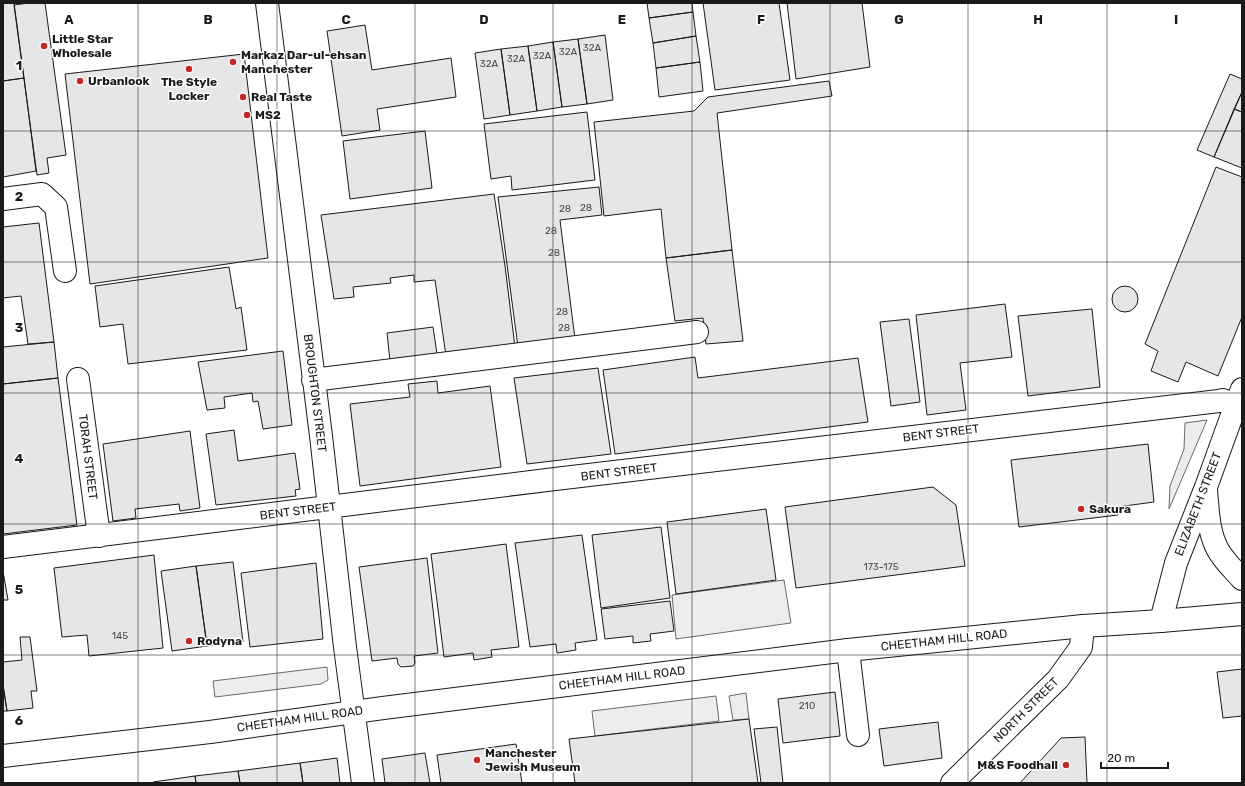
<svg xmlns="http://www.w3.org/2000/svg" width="1245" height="786" font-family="Rubik,sans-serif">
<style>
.green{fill:#ededed;stroke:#6a6a6a}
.building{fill:#e6e6e6;stroke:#1a1a1a}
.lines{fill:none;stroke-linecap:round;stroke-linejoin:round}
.minor-casing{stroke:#1a1a1a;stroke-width:24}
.highway-casing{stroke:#1a1a1a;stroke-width:24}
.minor{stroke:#fff;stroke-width:22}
.highway{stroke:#fff;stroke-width:22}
.grid{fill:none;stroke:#1a1a1a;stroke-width:1;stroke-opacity:0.55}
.poi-dot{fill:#c62828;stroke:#fff;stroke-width:1.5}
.labels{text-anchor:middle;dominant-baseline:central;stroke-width:3;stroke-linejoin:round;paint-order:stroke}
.number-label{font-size:10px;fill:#4d4d4d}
.poi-label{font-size:12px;font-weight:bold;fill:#1a1a1a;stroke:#fff;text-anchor:start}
.street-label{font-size:12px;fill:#1a1a1a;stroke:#fff}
.grid-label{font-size:13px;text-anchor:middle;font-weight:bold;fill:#1a1a1a;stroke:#fff;stroke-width:3;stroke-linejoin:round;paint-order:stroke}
</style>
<rect width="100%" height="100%" fill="#fff"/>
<path class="green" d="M 1207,420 L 1169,509 L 1170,486 L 1184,449 L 1185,423 Z
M 784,580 L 791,623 L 676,639 L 672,595 Z
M 327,667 L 328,680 L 321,684 L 215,697 L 213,681 Z
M 746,693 L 749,719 L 733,720 L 729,696 Z
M 716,696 L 719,721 L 595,736 L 592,711 Z"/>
<path class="building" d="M 3,3 L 14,3 L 24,78 L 3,81 Z
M 29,3 L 45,3 L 66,155 L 47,158 L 49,173 L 37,175 L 14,5 Z
M 647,3 L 692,3 L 693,12 L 649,18 Z
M 703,3 L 779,3 L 790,80 L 715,90 Z
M 787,3 L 862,3 L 870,67 L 796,79 Z
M 693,12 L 696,36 L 653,43 L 649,18 Z
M 365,25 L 372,70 L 451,58 L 456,97 L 377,109 L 380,130 L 342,136 L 327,31 Z
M 605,35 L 613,100 L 587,104 L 578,39 Z
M 696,36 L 700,62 L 656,68 L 653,43 Z
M 578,39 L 587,104 L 562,107 L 553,42 Z
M 553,42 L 562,107 L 537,111 L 528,46 Z
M 528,46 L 537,111 L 510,115 L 501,49 Z
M 501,49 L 510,115 L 484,119 L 475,53 Z
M 244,54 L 268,258 L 90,284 L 65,74 Z
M 700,62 L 703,91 L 659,97 L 656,68 Z
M 1230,74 L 1242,79 L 1242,92 L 1214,157 L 1197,150 Z
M 24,78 L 36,171 L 3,177 L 3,81 Z
M 829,81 L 832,96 L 717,113 L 732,250 L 666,258 L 661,209 L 604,216 L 594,122 L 694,111 L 708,97 Z
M 1242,92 L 1242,112 L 1234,109 Z
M 1234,109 L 1242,112 L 1242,168 L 1214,157 Z
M 587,112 L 595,180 L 512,190 L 511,176 L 491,179 L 484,124 Z
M 425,131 L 432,188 L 350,199 L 343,141 Z
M 1216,167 L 1242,177 L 1242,317 L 1218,376 L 1186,362 L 1178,382 L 1151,371 L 1158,351 L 1145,344 Z
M 599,187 L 602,215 L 560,220 L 575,339 L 518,347 L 498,197 Z
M 494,194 L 505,266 L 515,347 L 446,356 L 435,280 L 414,282 L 414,275 L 390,278 L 391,283 L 353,287 L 354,297 L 334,299 L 321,215 Z
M 39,223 L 54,342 L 28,344 L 21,296 L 3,298 L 3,227 Z
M 732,250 L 743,341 L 706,344 L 703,318 L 675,321 L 666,258 Z
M 229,267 L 236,309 L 241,307 L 247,350 L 128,364 L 123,324 L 100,327 L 95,286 Z
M1112 299a13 13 0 1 1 26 0a13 13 0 1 1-26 0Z
M 1005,304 L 1012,357 L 960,363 L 966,410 L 927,415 L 916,315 Z
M 1092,309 L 1100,387 L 1028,396 L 1018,316 Z
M 909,319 L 920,402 L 891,406 L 880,322 Z
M 433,327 L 437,354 L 390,361 L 387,333 Z
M 54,342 L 58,378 L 3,384 L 3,347 Z
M 283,351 L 292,425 L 263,429 L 258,401 L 253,402 L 252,393 L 224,397 L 225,408 L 207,410 L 198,362 Z
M 695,357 L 698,378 L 858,358 L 868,422 L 615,454 L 603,370 Z
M 598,368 L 611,454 L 527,464 L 514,378 Z
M 58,378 L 77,525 L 3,534 L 3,384 Z
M 437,381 L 438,393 L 490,386 L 501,467 L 360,486 L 350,404 L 410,397 L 408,384 Z
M 234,430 L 238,461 L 295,453 L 300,489 L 295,490 L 296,496 L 216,505 L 206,434 Z
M 190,431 L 200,508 L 180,511 L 179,504 L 135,509 L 136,518 L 113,521 L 103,444 Z
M 1148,444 L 1154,502 L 1117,507 L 1118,515 L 1019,527 L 1011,460 Z
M 933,487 L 956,505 L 965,566 L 796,588 L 785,507 Z
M 766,509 L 776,580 L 676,594 L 667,522 Z
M 661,527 L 670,598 L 601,608 L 592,535 Z
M 582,535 L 597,640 L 575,643 L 576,650 L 557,653 L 556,644 L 530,647 L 515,543 Z
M 506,544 L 519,647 L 491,650 L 492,657 L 474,660 L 473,653 L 444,657 L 431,554 Z
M 154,555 L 163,648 L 89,656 L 87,635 L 62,637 L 54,568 Z
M 427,558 L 438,653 L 414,656 L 415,663 L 413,666 L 401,667 L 398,664 L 397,658 L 372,661 L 359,567 Z
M 233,562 L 243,642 L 207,646 L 196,566 Z
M 316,563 L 323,639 L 250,647 L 241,573 Z
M 196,566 L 207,646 L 172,651 L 161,571 Z
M 3,571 L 8,600 L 3,600 Z
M 670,601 L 674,631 L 650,634 L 651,641 L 633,643 L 633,636 L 605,639 L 601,609 Z
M 20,637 L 30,637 L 37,691 L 31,691 L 33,708 L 7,711 L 3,685 L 3,662 L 22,660 Z
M 1242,669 L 1242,716 L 1223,718 L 1217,672 Z
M 3,685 L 7,711 L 3,711 Z
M 835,692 L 840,736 L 783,743 L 778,699 Z
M 749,719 L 758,783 L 575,783 L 569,739 Z
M 938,722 L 942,758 L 884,766 L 879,729 Z
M 777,727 L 783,783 L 761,783 L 754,729 Z
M 1085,737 L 1087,783 L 1020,783 L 1061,738 Z
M 516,744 L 522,783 L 441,783 L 437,755 Z
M 425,753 L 430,783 L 385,783 L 382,759 Z
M 337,758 L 340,783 L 303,783 L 300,763 Z
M 300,763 L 303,783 L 240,783 L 238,771 Z
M 238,771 L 240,783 L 196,783 L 195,776 Z
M 195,776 L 196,783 L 153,783 L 153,782 Z"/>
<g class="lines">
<defs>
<path id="minor" d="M 267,3 L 321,436 L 345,647 L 363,783
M 3,199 L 42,194 L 56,207 L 65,271
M 78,379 L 99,536
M 313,380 L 697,332
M 1206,490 C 1208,510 1208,532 1218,550 C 1224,561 1234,570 1242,579
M 3,547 L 555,479 L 1219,401 L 1223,400 L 1235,407
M 1161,621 L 1176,563 L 1206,487 L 1235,407 L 1242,389
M 848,650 L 858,735
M 952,783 L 1058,679 L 1081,647 L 1083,626"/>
<path id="highway" d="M 3,756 L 210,732 L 383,708 L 848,650 L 1083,626 L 1161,621 L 1242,614"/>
</defs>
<use href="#minor" class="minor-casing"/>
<use href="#highway" class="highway-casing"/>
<use href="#minor" class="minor"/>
<use href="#highway" class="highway"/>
</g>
<path class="grid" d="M 138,3 L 138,783M 277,3 L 277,783M 415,3 L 415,783M 553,3 L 553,783M 692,3 L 692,783M 830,3 L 830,783M 968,3 L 968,783M 1107,3 L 1107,783M 3,131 L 1242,131M 3,262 L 1242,262M 3,393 L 1242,393M 3,524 L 1242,524M 3,655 L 1242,655"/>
<g class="poi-dot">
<circle cx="44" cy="46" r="4"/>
<circle cx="233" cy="62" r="4"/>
<circle cx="189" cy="69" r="4"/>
<circle cx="80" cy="81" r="4"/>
<circle cx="243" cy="97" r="4"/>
<circle cx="247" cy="115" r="4"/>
<circle cx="1081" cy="509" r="4"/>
<circle cx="189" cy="641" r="4"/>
<circle cx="477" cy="760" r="4"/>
<circle cx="1066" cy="765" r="4"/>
</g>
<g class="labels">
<g class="number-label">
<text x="592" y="48">32A</text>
<text x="568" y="52">32A</text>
<text x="542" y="56">32A</text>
<text x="516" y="59">32A</text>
<text x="489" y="64">32A</text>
<text x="586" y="208">28</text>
<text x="565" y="209">28</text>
<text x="551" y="231">28</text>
<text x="554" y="253">28</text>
<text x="562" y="312">28</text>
<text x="564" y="328">28</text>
<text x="881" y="567">173-175</text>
<text x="120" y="636">145</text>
<text x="807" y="706">210</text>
</g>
<g class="poi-label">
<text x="52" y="39">Little Star<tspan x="52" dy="14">Wholesale</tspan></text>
<text x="241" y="55">Markaz Dar-ul-ehsan<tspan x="241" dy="14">Manchester</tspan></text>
<text x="88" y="81">Urbanlook</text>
<text x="189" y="82" text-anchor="middle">The Style<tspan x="189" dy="14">Locker</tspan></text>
<text x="251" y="97">Real Taste</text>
<text x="255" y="115">MS2</text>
<text x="1089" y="509">Sakura</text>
<text x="197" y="641">Rodyna</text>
<text x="485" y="753">Manchester<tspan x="485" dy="14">Jewish Museum</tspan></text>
<text x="1058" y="765" text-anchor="end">M&amp;S Foodhall</text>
</g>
<g class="street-label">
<text transform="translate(315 393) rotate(83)">BROUGHTON STREET</text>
<text transform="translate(941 433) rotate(-7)">BENT STREET</text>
<text transform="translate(88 457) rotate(83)">TORAH STREET</text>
<text transform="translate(619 472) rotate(-7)">BENT STREET</text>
<text transform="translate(1198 504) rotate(-69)">ELIZABETH STREET</text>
<text transform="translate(298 511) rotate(-7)">BENT STREET</text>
<text transform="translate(944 640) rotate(-6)">CHEETHAM HILL ROAD</text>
<text transform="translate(622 678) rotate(-7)">CHEETHAM HILL ROAD</text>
<text transform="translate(1026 710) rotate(-45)">NORTH STREET</text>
<text transform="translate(300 719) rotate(-8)">CHEETHAM HILL ROAD</text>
</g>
</g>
<g class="grid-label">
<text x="69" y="24">A</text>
<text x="208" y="24">B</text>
<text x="346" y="24">C</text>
<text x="484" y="24">D</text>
<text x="622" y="24">E</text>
<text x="761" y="24">F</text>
<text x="899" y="24">G</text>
<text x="1038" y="24">H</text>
<text x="1176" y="24">I</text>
<text x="19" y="70">1</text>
<text x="19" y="201">2</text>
<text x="19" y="332">3</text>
<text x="19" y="463">4</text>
<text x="19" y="594">5</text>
<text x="19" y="725">6</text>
</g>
<rect width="1245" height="786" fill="none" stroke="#1a1a1a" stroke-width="8"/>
<path d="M1101 762v6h67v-6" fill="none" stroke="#1a1a1a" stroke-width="2"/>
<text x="1107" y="762" font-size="12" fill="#1a1a1a" stroke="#ffffff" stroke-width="3" paint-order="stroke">20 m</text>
</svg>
